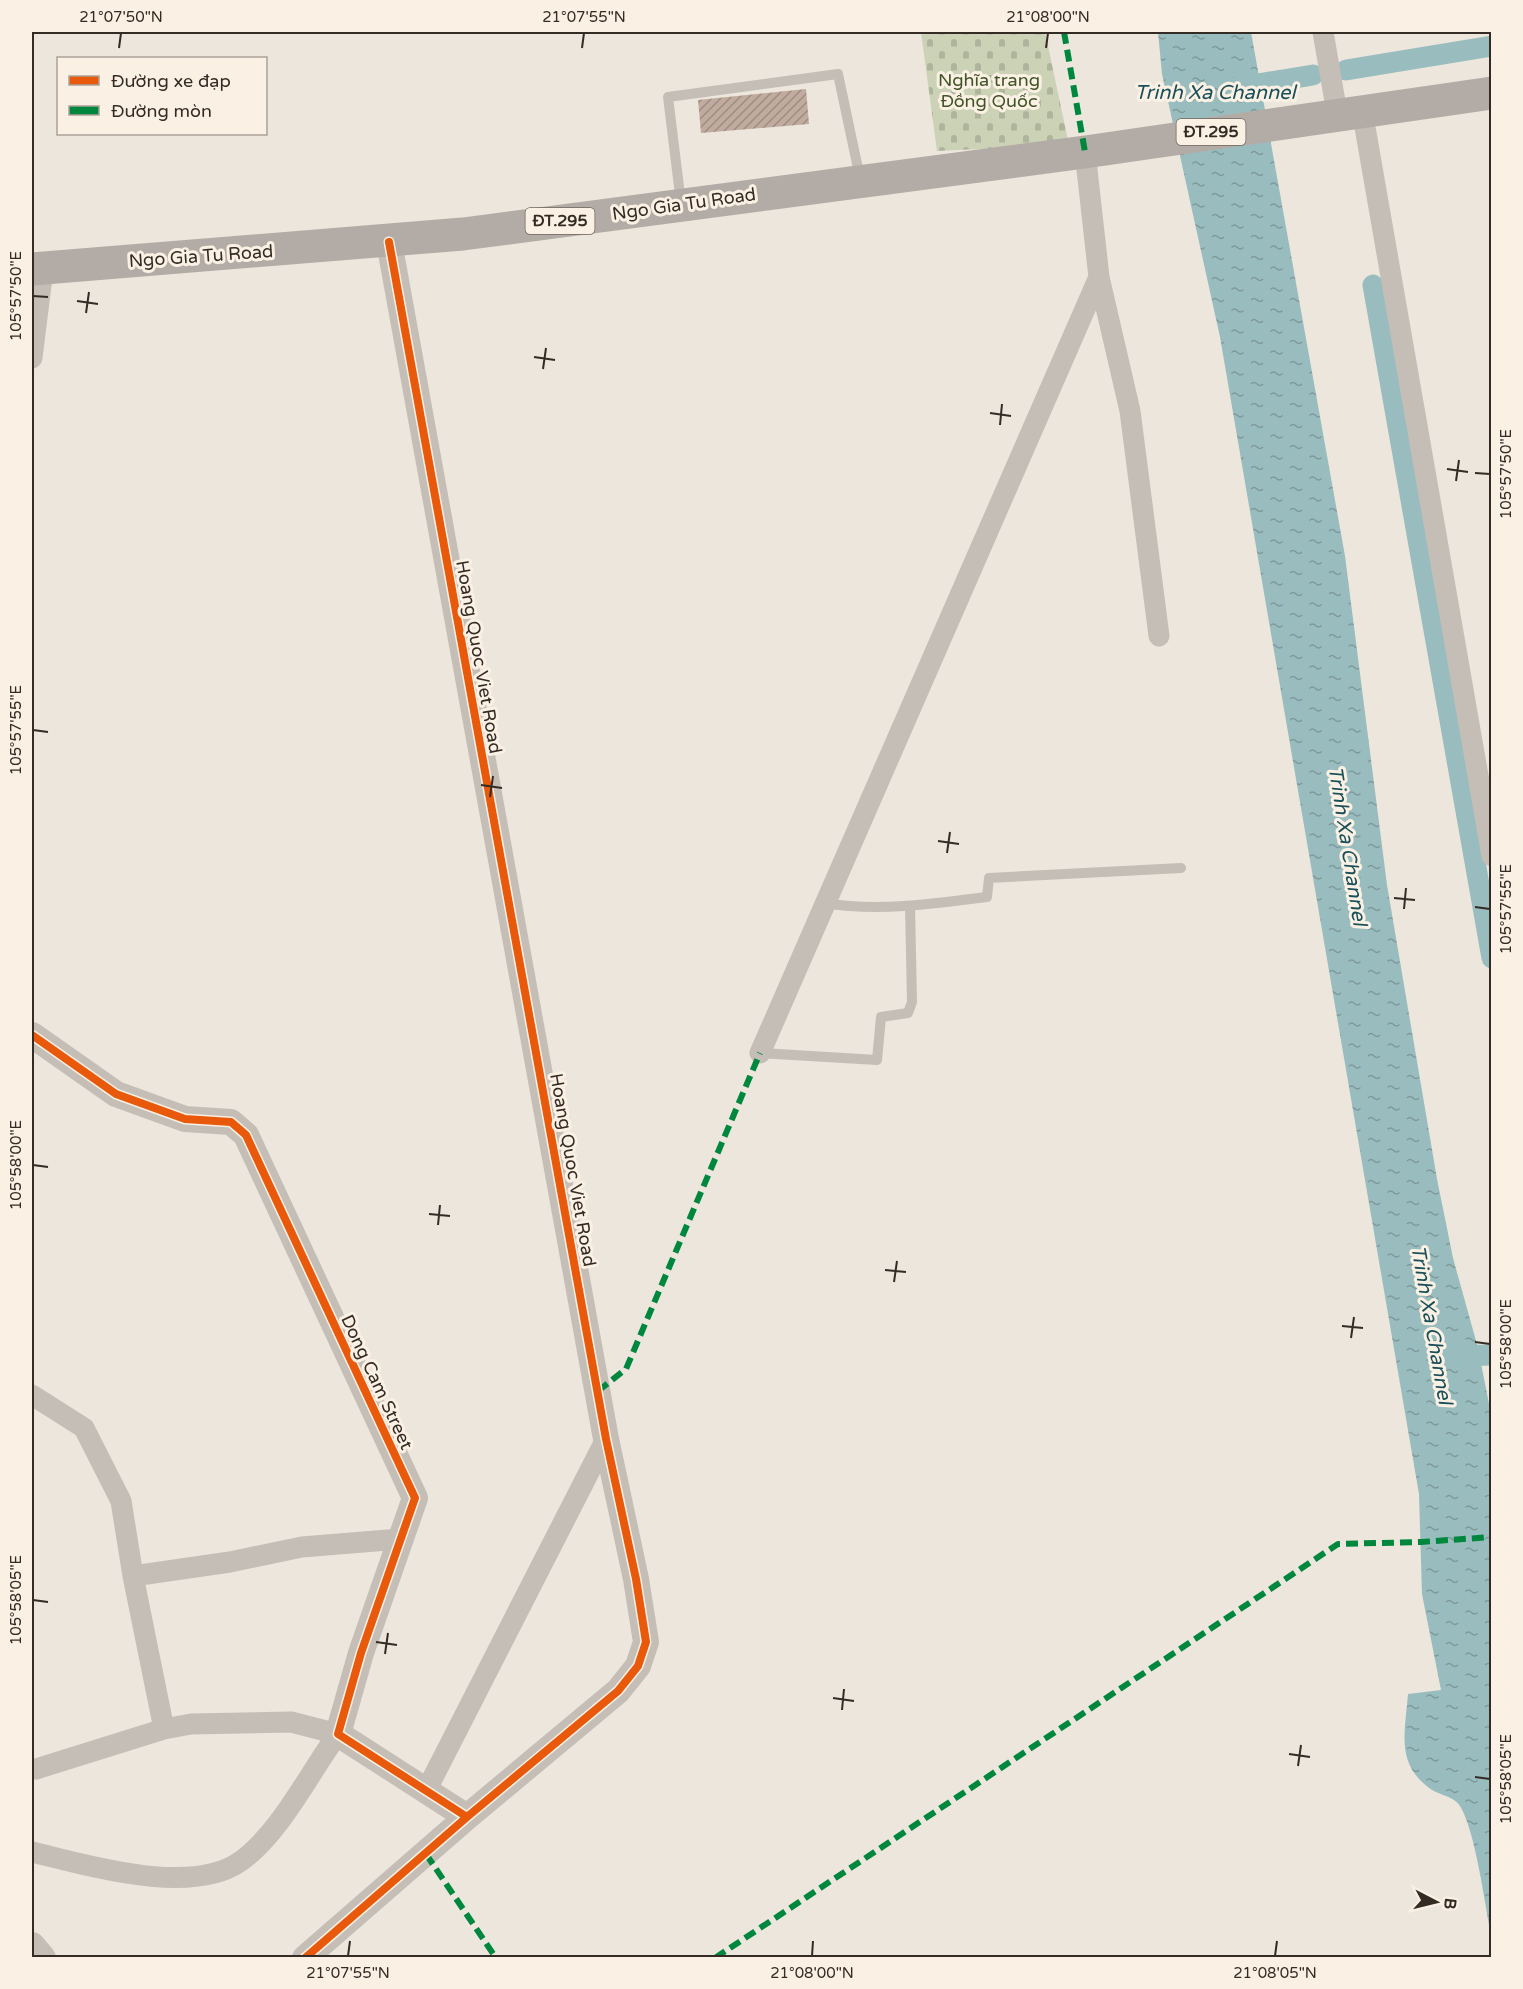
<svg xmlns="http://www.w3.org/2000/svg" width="1523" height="1989" font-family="'Varela Round',sans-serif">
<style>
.cemetery{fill:url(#cemetery-stones)}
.water{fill:url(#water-ripples)}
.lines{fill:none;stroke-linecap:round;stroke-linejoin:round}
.canal{stroke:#99bcbe;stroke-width:21}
.building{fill:url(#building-hatch)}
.service{stroke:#c4beb7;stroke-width:10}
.minor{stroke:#c4beb7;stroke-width:21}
.tertiary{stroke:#c4beb7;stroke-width:26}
.primary{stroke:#b3aca6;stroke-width:33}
.quiet{stroke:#00873e;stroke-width:6;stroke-dasharray:12 6;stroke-linecap:butt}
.cycleway-casing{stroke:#faf1e4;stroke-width:11}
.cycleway{stroke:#e8590c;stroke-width:8}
.ticks{fill:none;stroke:#352b25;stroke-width:2}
.labels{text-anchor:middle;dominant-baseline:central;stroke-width:6;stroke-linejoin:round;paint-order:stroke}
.shield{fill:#faf1e4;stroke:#70665e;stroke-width:1.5}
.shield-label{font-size:16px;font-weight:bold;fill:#352b25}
.park-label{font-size:18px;fill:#415428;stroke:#faf1e4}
.street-label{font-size:18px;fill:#352b25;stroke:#faf1e4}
.water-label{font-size:20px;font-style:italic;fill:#194f58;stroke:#faf1e4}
.neatline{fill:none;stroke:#352b25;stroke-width:2}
.ticks-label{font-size:15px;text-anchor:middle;fill:#352b25}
</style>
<defs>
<pattern id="cemetery-stones" width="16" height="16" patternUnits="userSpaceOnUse" patternTransform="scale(1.5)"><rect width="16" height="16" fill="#cbd2b6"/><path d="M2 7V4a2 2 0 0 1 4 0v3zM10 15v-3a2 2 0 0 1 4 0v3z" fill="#afb49c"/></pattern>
<pattern id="water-ripples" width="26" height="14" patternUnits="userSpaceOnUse" patternTransform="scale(1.5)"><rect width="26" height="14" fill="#99bcbe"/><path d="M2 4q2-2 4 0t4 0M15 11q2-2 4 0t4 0" fill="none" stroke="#7e999a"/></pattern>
<pattern id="building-hatch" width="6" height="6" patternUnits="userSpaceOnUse" patternTransform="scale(1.5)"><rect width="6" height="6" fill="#c1ab9e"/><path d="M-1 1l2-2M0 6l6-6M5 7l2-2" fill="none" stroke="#9e8b81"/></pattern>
</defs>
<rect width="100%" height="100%" fill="#ece6dd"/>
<path class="cemetery" d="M 921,32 L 1045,32 L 1069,145 L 937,151 Z"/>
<path class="water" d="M 1158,32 L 1251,32 L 1345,556 L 1387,885 L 1437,1179 L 1453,1258 L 1478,1348 L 1491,1414 L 1491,1936 C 1485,1904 1475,1830 1460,1806 C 1455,1797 1440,1795 1432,1790 C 1395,1765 1405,1733 1408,1694 L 1441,1690 L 1422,1594 L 1419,1494 L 1220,337 L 1162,74 Z"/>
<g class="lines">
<path class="canal" d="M 1346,70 L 1492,46
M 1234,88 L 1313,75
M 1373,285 L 1492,958
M 1453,1356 L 1492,1355"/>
</g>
<path class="building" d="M 806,89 L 809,124 L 701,133 L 698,100 Z"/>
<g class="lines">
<path class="service" d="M 681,203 L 668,97 L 838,74 L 860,178
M 824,903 C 878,912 932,904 987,897 L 989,878 L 1181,868
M 760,1053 L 877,1060 L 881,1017 L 908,1013 L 912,1002 L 910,906"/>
<path class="minor" d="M 1323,32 L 1337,113
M 1362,110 L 1492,856
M 1099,277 L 1130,411 L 1159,636
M 32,358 L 43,269
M 760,1053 L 1099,277 L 1085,152
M 32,1395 L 84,1428 L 121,1501 L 133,1576 L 164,1729
M 133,1576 L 230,1562 L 302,1547 L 400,1539
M 426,1791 L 606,1439
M 32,1852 C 87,1865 191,1897 241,1861 C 281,1832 309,1773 338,1734 L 291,1722 L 191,1724 L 164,1729 L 36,1769"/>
<path class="tertiary" d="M 32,1035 L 116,1094 L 185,1119 L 231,1122 L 246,1135 L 415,1498 L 361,1653 L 338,1734 L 467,1817
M 32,1945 L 43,1958
M 305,1958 L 467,1817 L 618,1691 L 638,1666 L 646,1642 L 636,1579 L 606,1439 L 389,242"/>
<path class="primary" d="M 32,269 L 463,234 L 1085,152 L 1492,93"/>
<path class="quiet" d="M 1064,32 L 1085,152
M 598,1391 L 626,1369 L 760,1053
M 426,1854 L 496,1958
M 715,1958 L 1338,1544 L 1421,1542 L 1492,1537"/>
<defs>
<path id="cycleway" d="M 32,1035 L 116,1094 L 185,1119 L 231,1122 L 246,1135 L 415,1498 L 361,1653 L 338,1734 L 467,1817
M 305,1958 L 467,1817 L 618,1691 L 638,1666 L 646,1642 L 636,1579 L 606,1439 L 389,242"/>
</defs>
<use href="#cycleway" class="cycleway-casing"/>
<use href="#cycleway" class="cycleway"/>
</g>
<path class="ticks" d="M 119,48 L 121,33M 582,48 L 584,33M 1046,48 L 1048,33M 33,296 L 48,297M 77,301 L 98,304M 86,313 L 89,292M 534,357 L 555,360M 543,369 L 546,348M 990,413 L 1011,416M 1000,425 L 1002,404M 1447,469 L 1468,472M 1475,473 L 1490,474M 1456,481 L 1459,460M 33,730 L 48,732M 481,785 L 502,788M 490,797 L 493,776M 938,841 L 959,844M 947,853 L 950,832M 1394,898 L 1415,900M 1475,907 L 1490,909M 1404,909 L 1406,888M 33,1165 L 48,1167M 429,1214 L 450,1216M 438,1225 L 440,1205M 885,1270 L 906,1272M 894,1282 L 897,1261M 1342,1326 L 1363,1328M 1351,1338 L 1354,1317M 1475,1342 L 1490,1344M 33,1600 L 48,1602M 376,1642 L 397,1645M 385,1654 L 388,1633M 833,1698 L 854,1701M 842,1710 L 844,1689M 1289,1754 L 1310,1757M 1298,1766 L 1301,1745M 1475,1777 L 1490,1779M 348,1956 L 350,1941M 812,1956 L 813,1941M 1275,1956 L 1277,1941"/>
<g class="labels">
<g class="shield">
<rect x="1176.5" y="119" width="69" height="26" rx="4.5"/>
<rect x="525.5" y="208" width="69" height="26" rx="4.5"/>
</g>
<g class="shield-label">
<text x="1211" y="132">ĐT.295</text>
<text x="560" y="221">ĐT.295</text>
</g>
<g class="park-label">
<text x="989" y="80">Nghĩa trang<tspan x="989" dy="21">Đồng Quốc</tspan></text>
</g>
<g class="street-label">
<text transform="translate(684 204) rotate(-8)">Ngo Gia Tu Road</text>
<text transform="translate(201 256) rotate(-4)">Ngo Gia Tu Road</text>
<text transform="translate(479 657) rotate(80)">Hoang Quoc Viet Road</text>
<text transform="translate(573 1170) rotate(80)">Hoang Quoc Viet Road</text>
<text transform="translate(377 1382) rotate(65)">Dong Cam Street</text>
</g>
<g class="water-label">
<text x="1215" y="93">Trinh Xa Channel</text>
<text transform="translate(1347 846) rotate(81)">Trinh Xa Channel</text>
<text transform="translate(1431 1325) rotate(80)">Trinh Xa Channel</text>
</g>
</g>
<rect width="1523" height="1989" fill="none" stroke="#faf1e4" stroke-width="66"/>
<rect x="57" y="57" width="210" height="78" fill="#faf1e4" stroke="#aba298" stroke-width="1.5"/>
<rect x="69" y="76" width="30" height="9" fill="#e8590c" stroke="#aba298" stroke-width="1.5"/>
<text x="111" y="87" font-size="18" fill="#352b25">Đường xe đạp</text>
<rect x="69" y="106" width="30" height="9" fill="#00873e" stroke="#aba298" stroke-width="1.5"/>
<text x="111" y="117" font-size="18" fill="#352b25">Đường mòn</text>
<g transform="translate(1436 1902) rotate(97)" stroke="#faf1e4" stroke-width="4.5" paint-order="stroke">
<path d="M0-4.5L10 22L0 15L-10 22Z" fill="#352b25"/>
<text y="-9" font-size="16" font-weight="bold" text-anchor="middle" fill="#352b25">B</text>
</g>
<rect x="33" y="33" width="1457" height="1923" class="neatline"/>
<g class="ticks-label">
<text x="121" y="22">21°07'50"N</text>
<text x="584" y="22">21°07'55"N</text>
<text x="1048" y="22">21°08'00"N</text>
<text transform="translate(16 296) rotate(-90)" y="5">105°57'50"E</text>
<text transform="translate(1506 474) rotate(-90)" y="5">105°57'50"E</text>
<text transform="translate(16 730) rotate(-90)" y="5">105°57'55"E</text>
<text transform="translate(1506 909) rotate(-90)" y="5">105°57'55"E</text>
<text transform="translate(16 1165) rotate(-90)" y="5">105°58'00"E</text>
<text transform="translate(1506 1344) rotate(-90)" y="5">105°58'00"E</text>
<text transform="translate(16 1600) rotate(-90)" y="5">105°58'05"E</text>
<text transform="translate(1506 1779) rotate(-90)" y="5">105°58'05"E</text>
<text x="348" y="1978">21°07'55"N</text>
<text x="812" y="1978">21°08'00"N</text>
<text x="1275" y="1978">21°08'05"N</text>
</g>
</svg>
